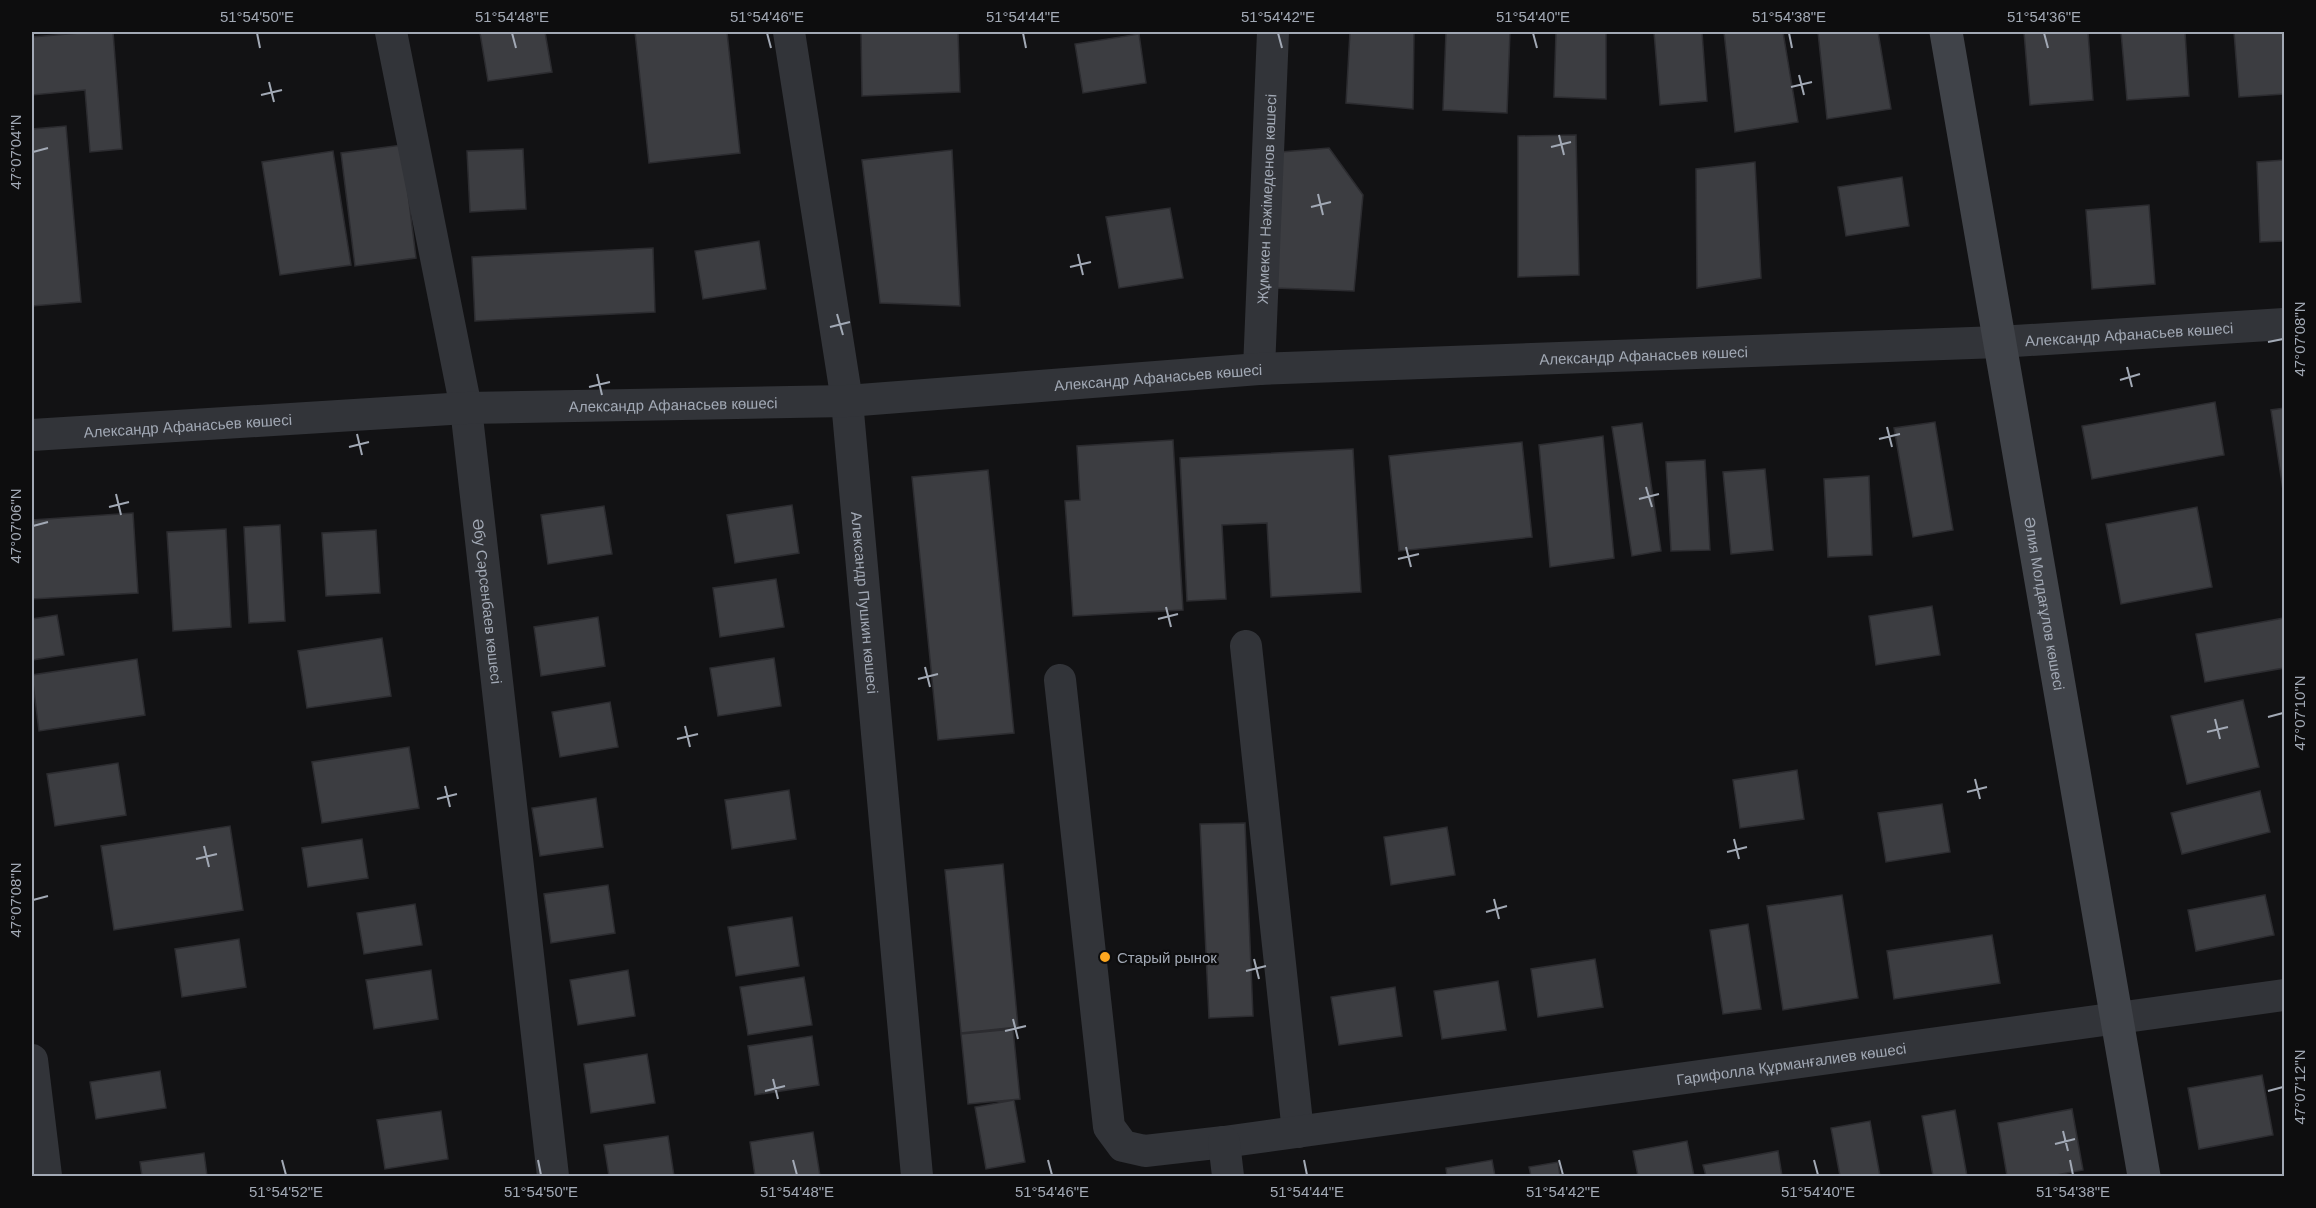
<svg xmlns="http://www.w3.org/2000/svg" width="2316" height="1208" font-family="Helvetica,sans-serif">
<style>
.building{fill:#3c3d41;stroke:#2c2c30;stroke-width:1.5}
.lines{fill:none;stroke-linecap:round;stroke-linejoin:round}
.street{stroke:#323439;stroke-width:32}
.secondary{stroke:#404349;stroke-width:33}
.ticks{fill:none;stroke:#a2a9b5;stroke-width:2}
.poi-dot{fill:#fea71f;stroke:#0d0d0e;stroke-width:2}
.labels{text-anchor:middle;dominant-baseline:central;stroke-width:4.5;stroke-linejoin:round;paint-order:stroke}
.street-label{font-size:15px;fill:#a2a9b5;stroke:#0d0d0e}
.poi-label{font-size:15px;fill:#a2a9b5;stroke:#0d0d0e;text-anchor:start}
.neatline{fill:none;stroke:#a2a9b5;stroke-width:2}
.ticks-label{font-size:15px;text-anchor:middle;fill:#a2a9b5}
</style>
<rect width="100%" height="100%" fill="#121214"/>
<path class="building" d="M 92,32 L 113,32 L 122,149 L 90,152 L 85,90 L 32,95 L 32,37 Z
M 489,32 L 545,32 L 552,72 L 488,81 L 480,33 Z
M 635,32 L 727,32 L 740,153 L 649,163 Z
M 861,32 L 958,32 L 960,92 L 862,96 Z
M 1350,32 L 1414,32 L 1413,109 L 1346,103 Z
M 1446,32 L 1510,32 L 1507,113 L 1443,110 Z
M 1556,32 L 1606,32 L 1606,99 L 1554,97 Z
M 1654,32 L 1702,32 L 1707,101 L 1660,105 Z
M 1724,32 L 1783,32 L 1798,122 L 1735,132 Z
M 1818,32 L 1878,32 L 1891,109 L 1827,119 Z
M 2024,32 L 2088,32 L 2093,100 L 2030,105 Z
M 2121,32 L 2185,32 L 2189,96 L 2127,100 Z
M 2234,32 L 2284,32 L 2284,94 L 2239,97 Z
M 1139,34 L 1146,83 L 1083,93 L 1075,44 Z
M 66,126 L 81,302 L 32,306 L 32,129 Z
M 1576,135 L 1579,275 L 1518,277 L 1518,136 Z
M 402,145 L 416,258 L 355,266 L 341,153 Z
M 1329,148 L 1363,195 L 1354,291 L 1275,288 L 1281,152 Z
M 523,149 L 526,209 L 470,212 L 467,151 Z
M 952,150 L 960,306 L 880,303 L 862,160 Z
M 333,151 L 351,265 L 280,275 L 262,162 Z
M 2284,160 L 2284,241 L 2260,242 L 2257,162 Z
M 1755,162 L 1761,278 L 1697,288 L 1696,169 Z
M 1902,177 L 1909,226 L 1846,236 L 1838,187 Z
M 2149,205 L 2155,284 L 2092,289 L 2086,210 Z
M 1170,208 L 1183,278 L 1119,288 L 1106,217 Z
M 759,241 L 766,289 L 703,299 L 695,251 Z
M 653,248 L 655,312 L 475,321 L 472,257 Z
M 2215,402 L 2224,455 L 2092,479 L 2082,426 Z
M 2284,408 L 2284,497 L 2271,410 Z
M 1935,422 L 1953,530 L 1913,537 L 1894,428 Z
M 1642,423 L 1661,551 L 1632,556 L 1612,427 Z
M 1603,436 L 1614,558 L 1550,567 L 1539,445 Z
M 1173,440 L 1183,610 L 1073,616 L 1065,501 L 1080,500 L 1077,446 Z
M 1522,442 L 1532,537 L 1399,551 L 1389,456 Z
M 1353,449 L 1361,592 L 1271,597 L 1267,523 L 1222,525 L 1226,599 L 1187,601 L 1180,458 Z
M 1705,460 L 1710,550 L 1671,551 L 1666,462 Z
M 1765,469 L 1773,550 L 1731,554 L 1723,472 Z
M 988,470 L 1014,733 L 938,740 L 912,477 Z
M 1869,476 L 1872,555 L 1828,557 L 1824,479 Z
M 792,505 L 799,553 L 735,563 L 727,515 Z
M 604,506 L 612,554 L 548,564 L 541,515 Z
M 2197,507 L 2212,587 L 2121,604 L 2106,524 Z
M 133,513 L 138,593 L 32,599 L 32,520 Z
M 280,525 L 285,621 L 249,623 L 244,527 Z
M 226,529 L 231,627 L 173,631 L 167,532 Z
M 376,530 L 380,593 L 326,596 L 322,533 Z
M 776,579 L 784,627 L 720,637 L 713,588 Z
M 1932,606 L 1940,655 L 1876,665 L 1869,616 Z
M 57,615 L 64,655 L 32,660 L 32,619 Z
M 598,617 L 605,666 L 541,676 L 534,627 Z
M 2284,618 L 2284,668 L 2205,682 L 2196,634 Z
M 382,638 L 391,696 L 307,708 L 298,651 Z
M 774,658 L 781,706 L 718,716 L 710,668 Z
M 137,659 L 145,715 L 39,731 L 32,675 Z
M 2243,700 L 2259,767 L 2187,784 L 2171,716 Z
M 610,702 L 618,747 L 560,757 L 552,712 Z
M 409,747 L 419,808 L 322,823 L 312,762 Z
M 118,763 L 126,815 L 55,826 L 47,774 Z
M 1797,770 L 1804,819 L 1740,828 L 1733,780 Z
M 789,790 L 796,839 L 732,849 L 725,800 Z
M 2260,791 L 2270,832 L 2182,854 L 2171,813 Z
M 596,798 L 603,847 L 540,856 L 532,808 Z
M 1942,804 L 1950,852 L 1886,862 L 1878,813 Z
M 1245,823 L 1253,1016 L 1209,1018 L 1200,824 Z
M 230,826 L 243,910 L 114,930 L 101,846 Z
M 1447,827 L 1455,875 L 1391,885 L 1384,837 Z
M 362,839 L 368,878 L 308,887 L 302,848 Z
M 1003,864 L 1018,1027 L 961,1033 L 945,870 Z
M 608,885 L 615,933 L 551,943 L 544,894 Z
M 1842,895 L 1858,998 L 1783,1010 L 1767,906 Z
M 2265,895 L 2274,935 L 2196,951 L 2188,910 Z
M 415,904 L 422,945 L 364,954 L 357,913 Z
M 792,917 L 799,966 L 736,976 L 728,927 Z
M 1748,924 L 1761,1009 L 1723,1014 L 1710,930 Z
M 1992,935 L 2000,983 L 1894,999 L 1887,951 Z
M 239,939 L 246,987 L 182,997 L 175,949 Z
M 1595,959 L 1603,1007 L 1538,1017 L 1531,969 Z
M 431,970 L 438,1019 L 374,1029 L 366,980 Z
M 628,970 L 635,1016 L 578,1025 L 570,980 Z
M 804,977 L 812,1025 L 748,1035 L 740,987 Z
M 1498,981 L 1506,1030 L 1442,1039 L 1434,991 Z
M 1395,987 L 1402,1036 L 1339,1045 L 1331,997 Z
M 1013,1029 L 1020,1099 L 968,1104 L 961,1034 Z
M 812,1036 L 819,1085 L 755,1095 L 748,1046 Z
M 647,1054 L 655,1103 L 591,1113 L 584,1064 Z
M 160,1071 L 166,1108 L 96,1119 L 90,1082 Z
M 2262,1075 L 2273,1135 L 2199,1149 L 2188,1088 Z
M 1014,1100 L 1025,1162 L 986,1169 L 975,1107 Z
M 2072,1109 L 2083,1170 L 2051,1176 L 2007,1176 L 1998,1123 Z
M 1955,1110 L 1967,1176 L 1933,1176 L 1922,1116 Z
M 441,1111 L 448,1159 L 385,1169 L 377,1120 Z
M 1870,1121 L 1880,1176 L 1840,1176 L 1831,1128 Z
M 813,1132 L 820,1176 L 755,1176 L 750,1142 Z
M 668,1136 L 674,1176 L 609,1176 L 604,1145 Z
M 1687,1141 L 1694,1176 L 1638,1176 L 1633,1151 Z
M 1778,1151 L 1782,1176 L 1706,1176 L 1703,1165 Z
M 204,1153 L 207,1176 L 142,1176 L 140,1162 Z
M 1492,1160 L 1495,1176 L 1447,1176 L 1446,1168 Z
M 1558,1162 L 1560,1176 L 1531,1176 L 1529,1167 Z"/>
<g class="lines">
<g class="street">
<path id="s1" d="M 391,32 L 466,408 L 553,1176"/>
<path id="s2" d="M 789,32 L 847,401 L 917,1176"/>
<path id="s3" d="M 1259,369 L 1273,32"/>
<path id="s4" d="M 32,435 L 466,408 L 847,401 L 1259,369 L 1999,342 L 2284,324"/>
<path d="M 1246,646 L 1298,1132"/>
<path id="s5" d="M 1060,680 L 1109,1127 L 1123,1146 L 1145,1151 L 1224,1142 L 2284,995"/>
<path d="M 32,1060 L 46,1176"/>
<path d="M 1224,1142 L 1228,1176"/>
</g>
<path class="secondary" id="s6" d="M 1946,32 L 2144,1176"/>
</g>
<path class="ticks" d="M 257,33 L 260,48M 512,33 L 516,48M 767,33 L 771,48M 1023,33 L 1026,48M 1278,33 L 1282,48M 1533,33 L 1537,48M 1789,33 L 1792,48M 2044,33 L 2048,48M 1799,75 L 1804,95M 269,82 L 274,102M 1791,87 L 1812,82M 261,95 L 282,90M 1559,135 L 1564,155M 1551,147 L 1571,142M 33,152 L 48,148M 1318,194 L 1323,215M 1311,207 L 1331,202M 1078,254 L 1083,275M 1070,267 L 1091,262M 837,314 L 843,335M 830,327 L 850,322M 2268,342 L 2283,339M 2127,367 L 2132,387M 597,374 L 602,395M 2120,380 L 2140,374M 589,387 L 610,382M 1887,427 L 1892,447M 357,434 L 362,455M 1879,439 L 1900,434M 349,447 L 369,442M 1646,487 L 1652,507M 116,494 L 121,515M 1639,499 L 1659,494M 109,507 L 129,502M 33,526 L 48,522M 1406,547 L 1411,567M 1398,559 L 1419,554M 1166,607 L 1171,627M 1158,619 L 1178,614M 925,667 L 930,687M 918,679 L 938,674M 2268,717 L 2283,713M 2215,719 L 2220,739M 685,726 L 690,747M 2207,732 L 2228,727M 677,739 L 698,734M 1975,779 L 1980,799M 445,786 L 450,807M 1967,792 L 1987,787M 437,799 L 457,794M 1734,839 L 1739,859M 204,846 L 209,867M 1727,852 L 1747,847M 196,859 L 217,854M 1494,899 L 1499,919M 33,900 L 48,896M 1486,912 L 1507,906M 1254,959 L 1259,979M 1246,971 L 1266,966M 1013,1019 L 1018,1039M 1005,1031 L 1026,1026M 773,1079 L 778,1099M 765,1091 L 785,1086M 2268,1091 L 2283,1087M 2063,1131 L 2068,1151M 2055,1144 L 2075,1139M 282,1160 L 286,1175M 538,1160 L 541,1175M 793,1160 L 797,1175M 1048,1160 L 1052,1175M 1304,1160 L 1307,1175M 1559,1160 L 1563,1175M 1814,1160 L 1818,1175M 2070,1160 L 2073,1175"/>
<circle class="poi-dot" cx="1105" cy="957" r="6"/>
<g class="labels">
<g class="street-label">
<text stroke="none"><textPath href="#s3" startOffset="170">Жұмекен Нәжімеденов көшесі</textPath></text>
<text stroke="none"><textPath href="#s4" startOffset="2100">Александр Афанасьев көшесі</textPath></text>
<text stroke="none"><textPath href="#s4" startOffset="1614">Александр Афанасьев көшесі</textPath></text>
<text stroke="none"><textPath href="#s4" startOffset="1128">Александр Афанасьев көшесі</textPath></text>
<text stroke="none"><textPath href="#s4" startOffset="642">Александр Афанасьев көшесі</textPath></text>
<text stroke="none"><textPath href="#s4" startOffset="156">Александр Афанасьев көшесі</textPath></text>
<text stroke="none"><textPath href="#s1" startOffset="578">Әбу Сәрсенбаев көшесі</textPath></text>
<text stroke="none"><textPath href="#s2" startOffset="576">Александр Пушкин көшесі</textPath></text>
<text stroke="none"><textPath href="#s6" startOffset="580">Әлия Молдағұлов көшесі</textPath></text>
<text stroke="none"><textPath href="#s5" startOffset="1148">Гарифолла Құрманғалиев көшесі</textPath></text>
</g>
<g class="poi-label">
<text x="1117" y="957">Старый рынок</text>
</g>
</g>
<rect width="2316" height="1208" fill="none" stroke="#0d0d0e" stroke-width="66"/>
<rect x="33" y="33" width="2250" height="1142" class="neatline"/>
<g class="ticks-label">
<text x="257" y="22">51°54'50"E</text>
<text x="512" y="22">51°54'48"E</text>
<text x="767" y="22">51°54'46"E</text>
<text x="1023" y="22">51°54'44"E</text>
<text x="1278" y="22">51°54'42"E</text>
<text x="1533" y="22">51°54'40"E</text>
<text x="1789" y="22">51°54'38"E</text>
<text x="2044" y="22">51°54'36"E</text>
<text transform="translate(16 152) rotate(-90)" y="5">47°07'04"N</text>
<text transform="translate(2300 339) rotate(-90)" y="5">47°07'08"N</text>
<text transform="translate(16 526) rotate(-90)" y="5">47°07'06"N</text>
<text transform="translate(2300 713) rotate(-90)" y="5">47°07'10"N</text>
<text transform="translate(16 900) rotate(-90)" y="5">47°07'08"N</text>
<text transform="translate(2300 1087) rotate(-90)" y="5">47°07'12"N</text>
<text x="286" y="1197">51°54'52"E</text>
<text x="541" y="1197">51°54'50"E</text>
<text x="797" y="1197">51°54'48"E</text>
<text x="1052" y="1197">51°54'46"E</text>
<text x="1307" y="1197">51°54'44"E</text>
<text x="1563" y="1197">51°54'42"E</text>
<text x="1818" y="1197">51°54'40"E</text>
<text x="2073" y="1197">51°54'38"E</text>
</g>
</svg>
